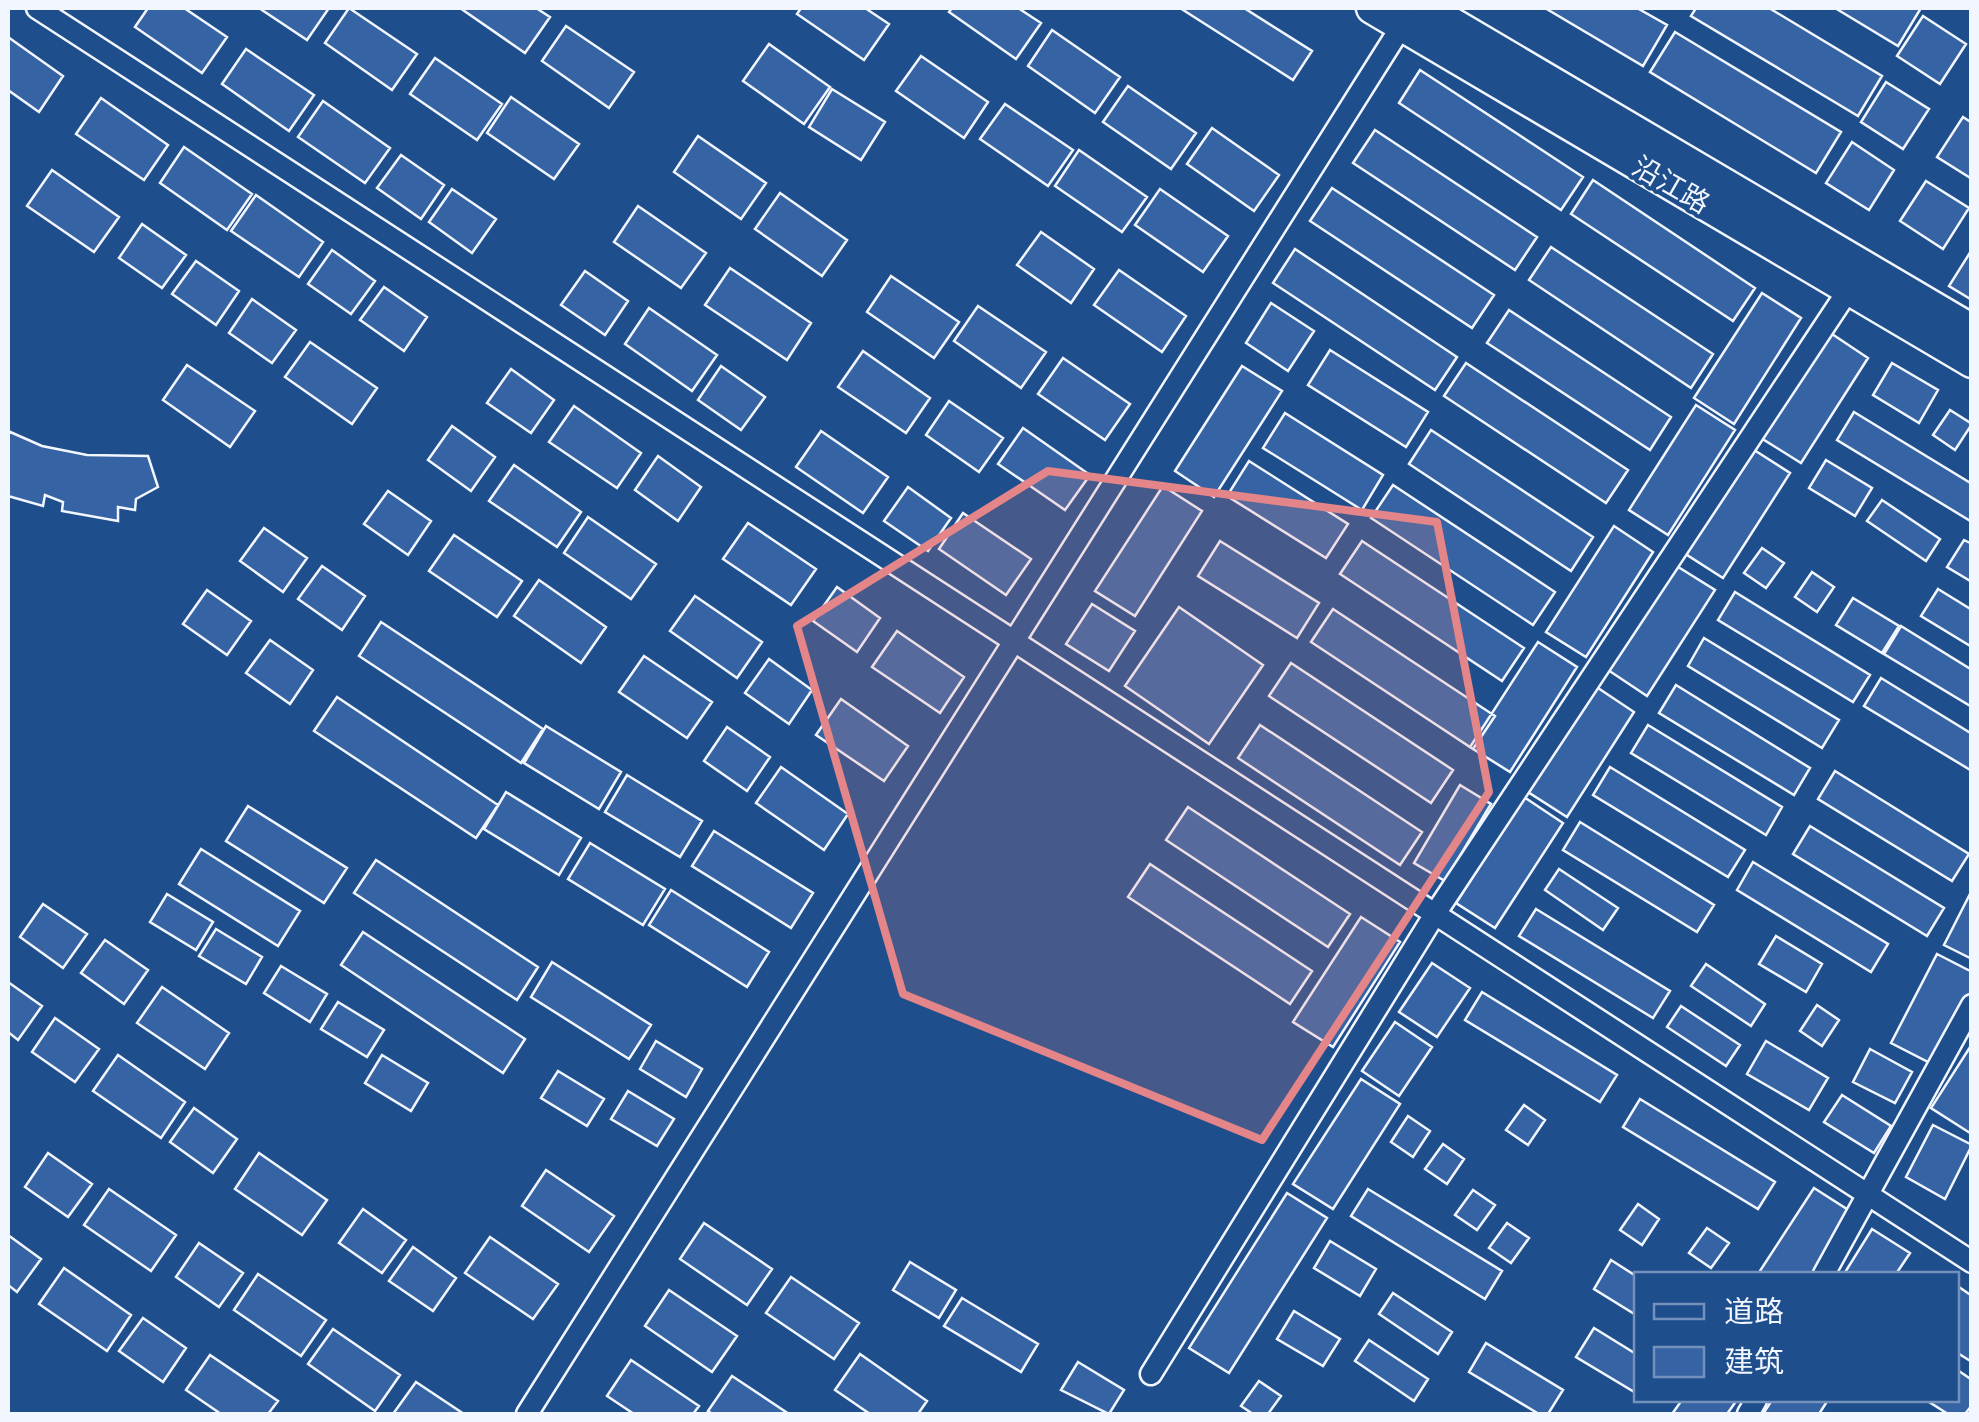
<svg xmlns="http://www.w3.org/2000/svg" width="1979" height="1422" font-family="'Fira Sans Condensed','Noto Sans SC',sans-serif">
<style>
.building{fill:#3563a3;stroke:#f2f6ff;stroke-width:2.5}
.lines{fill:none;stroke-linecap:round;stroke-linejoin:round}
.street-casing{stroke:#f2f6ff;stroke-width:25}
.primary-casing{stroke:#f2f6ff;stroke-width:35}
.street{stroke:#1f4e8c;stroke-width:20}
.primary{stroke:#1f4e8c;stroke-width:30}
.marked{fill:#e38589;fill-opacity:0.2;stroke:#e38589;stroke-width:8;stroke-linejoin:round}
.labels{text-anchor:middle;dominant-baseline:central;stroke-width:8;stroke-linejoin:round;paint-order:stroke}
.street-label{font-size:28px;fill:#f2f6ff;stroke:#1f4e8c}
</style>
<rect width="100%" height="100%" fill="#1f4e8c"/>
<path class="building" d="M 148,8 L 184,8 L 227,37 L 202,73 L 135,27 Z
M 259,8 L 329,8 L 307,40 Z
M 349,8 L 417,54 L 392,90 L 325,43 Z
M 460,8 L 536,8 L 550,17 L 525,53 Z
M 801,8 L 865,8 L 889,24 L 864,60 L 797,14 Z
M 952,8 L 1018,8 L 1041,23 L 1016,59 L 949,12 Z
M 1180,8 L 1244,8 L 1312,51 L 1293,80 Z
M 1545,8 L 1637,8 L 1667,25 L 1643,66 Z
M 1696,8 L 1769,8 L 1882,76 L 1858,116 L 1691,16 Z
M 1835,8 L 1921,8 L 1898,46 Z
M 1923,16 L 1966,44 L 1940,84 L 1897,56 Z
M 566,26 L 634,72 L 609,108 L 542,61 Z
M 1052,30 L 1120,77 L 1095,113 L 1028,66 Z
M 1675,32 L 1841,132 L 1816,173 L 1650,72 Z
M 8,37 L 63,76 L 39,112 L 8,90 Z
M 769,44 L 830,87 L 804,124 L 743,81 Z
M 246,49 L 314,95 L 289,131 L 222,84 Z
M 921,56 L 988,102 L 964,138 L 896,91 Z
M 435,58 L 502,104 L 477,140 L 410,94 Z
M 1420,70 L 1583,177 L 1561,210 L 1399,103 Z
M 1886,82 L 1929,109 L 1903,149 L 1861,122 Z
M 1128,86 L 1196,133 L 1171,169 L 1103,122 Z
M 832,89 L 885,122 L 861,160 L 809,127 Z
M 511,97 L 579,144 L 554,179 L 487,133 Z
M 101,98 L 168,145 L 144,180 L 76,134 Z
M 323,101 L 390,148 L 365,183 L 298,137 Z
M 1005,104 L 1073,150 L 1048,186 L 980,139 Z
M 1963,117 L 1972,123 L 1972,179 L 1937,157 Z
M 1212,128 L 1279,175 L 1254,211 L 1187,164 Z
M 1375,130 L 1537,237 L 1515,270 L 1353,163 Z
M 698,136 L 766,183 L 741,219 L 674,172 Z
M 1852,142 L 1894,170 L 1869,210 L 1826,183 Z
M 184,147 L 252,194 L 227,230 L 160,183 Z
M 1079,150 L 1147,197 L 1122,232 L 1055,186 Z
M 401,155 L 444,185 L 421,219 L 377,188 Z
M 52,170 L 119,217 L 94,252 L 27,206 Z
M 1593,180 L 1755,288 L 1733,321 L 1571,214 Z
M 1926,181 L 1969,208 L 1943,249 L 1900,221 Z
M 1332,188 L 1494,295 L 1472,328 L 1310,221 Z
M 452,189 L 496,219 L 472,253 L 429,222 Z
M 1160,189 L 1228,236 L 1203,272 L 1135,225 Z
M 780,193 L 847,240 L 822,276 L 755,229 Z
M 256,195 L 323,242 L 299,277 L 231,231 Z
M 638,206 L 706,253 L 681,288 L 614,242 Z
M 142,224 L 186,255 L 162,288 L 119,258 Z
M 1041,232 L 1094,269 L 1071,303 L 1017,265 Z
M 1551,247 L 1713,354 L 1691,388 L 1529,280 Z
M 1295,249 L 1457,357 L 1435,390 L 1273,283 Z
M 332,250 L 375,281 L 351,314 L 308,284 Z
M 1971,251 L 1972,252 L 1972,300 L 1949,286 Z
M 196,261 L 239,291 L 216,325 L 172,294 Z
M 730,268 L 811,323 L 787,360 L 705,305 Z
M 1119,270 L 1186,316 L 1162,352 L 1094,305 Z
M 585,271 L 628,301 L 605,335 L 561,305 Z
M 891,276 L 959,322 L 934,358 L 867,312 Z
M 384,287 L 427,317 L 404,351 L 360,320 Z
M 1762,293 L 1801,318 L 1734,424 L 1694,398 Z
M 252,299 L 296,330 L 272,363 L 229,333 Z
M 1271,303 L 1314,331 L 1288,371 L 1246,343 Z
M 978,306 L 1046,352 L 1021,388 L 954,341 Z
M 649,308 L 717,355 L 692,391 L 625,344 Z
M 1509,310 L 1671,417 L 1650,450 L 1487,343 Z
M 1829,332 L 1868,358 L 1801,463 L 1761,438 Z
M 310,342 L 377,388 L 352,424 L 285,377 Z
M 1330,350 L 1428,412 L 1406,447 L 1308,385 Z
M 863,351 L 930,398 L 906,433 L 838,387 Z
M 1063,358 L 1130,404 L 1105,440 L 1038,394 Z
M 1466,363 L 1628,470 L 1606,503 L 1444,396 Z
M 1892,363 L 1938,390 L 1919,423 L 1873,395 Z
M 187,365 L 255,411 L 230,447 L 163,400 Z
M 721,366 L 765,397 L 741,430 L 698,400 Z
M 1242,366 L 1282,391 L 1214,497 L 1175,471 Z
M 511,369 L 554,400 L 531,433 L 487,403 Z
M 949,401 L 1003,438 L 979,472 L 926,435 Z
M 1696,405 L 1735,430 L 1668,535 L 1629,510 Z
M 574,406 L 641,453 L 617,488 L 549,442 Z
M 1950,410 L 1972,424 L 1955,450 L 1933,435 Z
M 1854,412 L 1972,484 L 1972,522 L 1837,440 Z
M 1285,413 L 1383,475 L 1362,510 L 1263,448 Z
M 452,426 L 495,457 L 471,491 L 428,460 Z
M 1023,428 L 1090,475 L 1065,510 L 998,464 Z
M 1431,430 L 1593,537 L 1571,571 L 1409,464 Z
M 8,431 L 42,446 L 87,455 L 148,456 L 158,487 L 136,499 L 135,510 L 118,507 L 118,521 L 62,511 L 63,502 L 45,495 L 43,506 L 8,496 Z
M 821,431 L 888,477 L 863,513 L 796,467 Z
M 1751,448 L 1790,473 L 1723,578 L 1684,553 Z
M 658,456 L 701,487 L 678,521 L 635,490 Z
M 1826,460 L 1872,488 L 1855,516 L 1809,488 Z
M 1249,461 L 1348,524 L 1326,558 L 1227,496 Z
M 514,465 L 581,512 L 557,547 L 489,501 Z
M 1393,485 L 1555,592 L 1533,625 L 1371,518 Z
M 1163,486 L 1202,511 L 1135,616 L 1095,591 Z
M 908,487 L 951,518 L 928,551 L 884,521 Z
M 388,491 L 431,521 L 408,555 L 364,524 Z
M 1882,500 L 1940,539 L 1926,561 L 1867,521 Z
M 963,513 L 1031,559 L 1006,595 L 939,549 Z
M 588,517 L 656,564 L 631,599 L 564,553 Z
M 748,523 L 816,569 L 791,605 L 723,559 Z
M 1614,526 L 1653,552 L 1586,657 L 1546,632 Z
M 264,528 L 307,558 L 283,592 L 240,561 Z
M 454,535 L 522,581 L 497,617 L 429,571 Z
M 1964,540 L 1972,544 L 1972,582 L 1947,567 Z
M 1220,541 L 1319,603 L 1297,638 L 1198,576 Z
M 1362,541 L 1524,648 L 1502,681 L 1340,574 Z
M 1762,548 L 1784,563 L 1766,588 L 1744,573 Z
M 1675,565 L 1715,590 L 1647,696 L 1608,670 Z
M 322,566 L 365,596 L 342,630 L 298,599 Z
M 1812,572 L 1834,587 L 1817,612 L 1795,597 Z
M 539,580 L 606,627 L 581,663 L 514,616 Z
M 837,587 L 880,618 L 857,652 L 813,621 Z
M 1938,589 L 1972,610 L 1972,647 L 1921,616 Z
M 207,590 L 251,621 L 227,655 L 183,624 Z
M 1735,592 L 1870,675 L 1853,702 L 1718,620 Z
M 695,596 L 762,642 L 737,678 L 670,631 Z
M 1853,598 L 1899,626 L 1882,653 L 1836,625 Z
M 1092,604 L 1135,631 L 1109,671 L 1066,644 Z
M 1179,607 L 1263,665 L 1209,744 L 1125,686 Z
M 1333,609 L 1495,716 L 1473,749 L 1311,642 Z
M 381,622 L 543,729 L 521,763 L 359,656 Z
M 1901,626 L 1972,670 L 1972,707 L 1884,654 Z
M 897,631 L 964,677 L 940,713 L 872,667 Z
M 1704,638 L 1839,720 L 1822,748 L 1688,666 Z
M 270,640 L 313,670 L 290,704 L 246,673 Z
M 1538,642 L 1577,667 L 1510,772 L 1470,747 Z
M 644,656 L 712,702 L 687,738 L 619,692 Z
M 769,659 L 812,690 L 789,724 L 745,693 Z
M 1291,663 L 1453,770 L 1431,803 L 1269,696 Z
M 1881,678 L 1972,734 L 1972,771 L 1864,706 Z
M 1676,685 L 1810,768 L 1794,795 L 1659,713 Z
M 1595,686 L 1634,712 L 1567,817 L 1528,792 Z
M 337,697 L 498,805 L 476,838 L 314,731 Z
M 841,699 L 908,746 L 884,781 L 816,735 Z
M 1260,725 L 1422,832 L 1400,865 L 1238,758 Z
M 1648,725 L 1782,807 L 1766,835 L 1631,753 Z
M 546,726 L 621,772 L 599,809 L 524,763 Z
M 727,727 L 770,757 L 747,791 L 704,761 Z
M 781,767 L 848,814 L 824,850 L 756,803 Z
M 1610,767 L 1745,850 L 1728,877 L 1593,795 Z
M 1835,771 L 1969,854 L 1952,881 L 1818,799 Z
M 627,775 L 702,821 L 680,857 L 605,812 Z
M 1460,785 L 1491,804 L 1445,881 L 1414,863 Z
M 506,792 L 581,838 L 559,875 L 484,829 Z
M 1524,797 L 1563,823 L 1495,928 L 1456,903 Z
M 248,806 L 347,868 L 324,903 L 226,841 Z
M 1188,807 L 1350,914 L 1328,947 L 1166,840 Z
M 1580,822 L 1714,905 L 1697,932 L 1563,850 Z
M 1810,826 L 1944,908 L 1927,936 L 1793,854 Z
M 714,831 L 813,893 L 791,928 L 692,866 Z
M 590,843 L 665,889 L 643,925 L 568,879 Z
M 201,849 L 300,911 L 278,946 L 179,884 Z
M 376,860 L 538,967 L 517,1000 L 354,893 Z
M 1753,862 L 1888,944 L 1871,972 L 1737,890 Z
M 1150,864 L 1312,971 L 1290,1004 L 1128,897 Z
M 1559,869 L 1618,908 L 1603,930 L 1545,890 Z
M 671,890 L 769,952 L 747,987 L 649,925 Z
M 1972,890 L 1972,959 L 1944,945 Z
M 167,894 L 213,922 L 196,950 L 150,922 Z
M 43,904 L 87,934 L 63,968 L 20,937 Z
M 1536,909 L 1670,991 L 1653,1018 L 1519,936 Z
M 1361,917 L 1400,942 L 1333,1047 L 1293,1022 Z
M 216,929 L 262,957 L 246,984 L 199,956 Z
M 363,932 L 525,1039 L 503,1073 L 341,965 Z
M 1776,936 L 1822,964 L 1806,992 L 1759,964 Z
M 105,940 L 148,970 L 124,1004 L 81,973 Z
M 1937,954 L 1972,972 L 1972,993 L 1934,1065 L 1891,1043 Z
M 552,962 L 651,1025 L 629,1059 L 531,997 Z
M 1432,963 L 1470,988 L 1437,1037 L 1399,1012 Z
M 1706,964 L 1765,1004 L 1751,1026 L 1691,986 Z
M 281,966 L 327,994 L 310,1022 L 264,993 Z
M 8,982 L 42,1006 L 18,1040 L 8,1032 Z
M 162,987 L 229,1033 L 205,1069 L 137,1023 Z
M 1482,992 L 1617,1075 L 1600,1102 L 1465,1020 Z
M 338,1002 L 384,1030 L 367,1057 L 321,1029 Z
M 1817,1005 L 1839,1020 L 1822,1046 L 1800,1031 Z
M 1681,1006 L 1740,1045 L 1726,1066 L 1667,1027 Z
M 55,1018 L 99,1049 L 75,1082 L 32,1052 Z
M 1395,1022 L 1432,1047 L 1399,1096 L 1362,1071 Z
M 656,1041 L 702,1069 L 686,1097 L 640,1069 Z
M 1766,1041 L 1828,1078 L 1809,1110 L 1747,1074 Z
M 1972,1044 L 1972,1131 L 1970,1133 L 1931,1108 Z
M 1870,1049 L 1912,1072 L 1895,1103 L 1853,1082 Z
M 118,1055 L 185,1102 L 161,1138 L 93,1091 Z
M 382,1055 L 428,1083 L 411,1111 L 365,1083 Z
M 558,1071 L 604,1099 L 587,1126 L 541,1098 Z
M 1361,1079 L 1400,1104 L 1333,1209 L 1293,1184 Z
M 628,1091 L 674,1119 L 657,1146 L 611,1119 Z
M 1842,1095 L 1891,1126 L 1874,1153 L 1824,1122 Z
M 1640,1099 L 1775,1182 L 1758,1209 L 1623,1127 Z
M 1524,1105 L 1545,1120 L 1528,1145 L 1506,1130 Z
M 194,1108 L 237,1139 L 213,1173 L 170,1142 Z
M 1408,1116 L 1430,1131 L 1413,1157 L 1391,1142 Z
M 1933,1125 L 1972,1145 L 1945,1199 L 1906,1177 Z
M 1443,1144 L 1464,1159 L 1447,1184 L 1425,1169 Z
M 48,1153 L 92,1184 L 68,1217 L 25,1187 Z
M 259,1153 L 327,1200 L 302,1235 L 235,1189 Z
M 546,1170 L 614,1216 L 589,1252 L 522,1206 Z
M 1814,1188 L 1853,1213 L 1814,1274 L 1758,1274 Z
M 109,1189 L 176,1235 L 151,1271 L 84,1225 Z
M 1368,1189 L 1502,1271 L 1485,1299 L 1351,1216 Z
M 1473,1190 L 1495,1205 L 1477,1230 L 1455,1215 Z
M 1287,1193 L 1327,1218 L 1229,1373 L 1189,1348 Z
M 1638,1204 L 1659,1219 L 1642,1245 L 1620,1230 Z
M 363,1209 L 406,1240 L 382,1273 L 339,1243 Z
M 704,1223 L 772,1269 L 747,1305 L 680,1259 Z
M 1507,1223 L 1529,1238 L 1511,1263 L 1489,1248 Z
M 1707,1228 L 1729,1243 L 1711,1268 L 1689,1253 Z
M 1872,1229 L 1910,1253 L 1896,1274 L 1844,1274 Z
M 8,1235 L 41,1259 L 17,1292 L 8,1285 Z
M 490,1237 L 558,1284 L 533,1319 L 465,1273 Z
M 1330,1241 L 1376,1269 L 1360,1296 L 1314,1268 Z
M 199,1243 L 243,1273 L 219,1307 L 176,1277 Z
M 413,1247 L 456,1278 L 433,1311 L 389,1281 Z
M 1611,1260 L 1636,1276 L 1636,1315 L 1594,1289 Z
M 910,1262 L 956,1290 L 939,1318 L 893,1290 Z
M 64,1268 L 131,1315 L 107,1351 L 39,1304 Z
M 258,1274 L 326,1320 L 301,1356 L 234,1310 Z
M 791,1277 L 859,1323 L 834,1359 L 766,1313 Z
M 1956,1285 L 1972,1296 L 1972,1362 L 1956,1352 Z
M 669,1290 L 737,1336 L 712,1372 L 645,1326 Z
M 1393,1293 L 1452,1332 L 1438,1354 L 1379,1314 Z
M 962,1298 L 1038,1344 L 1021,1372 L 944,1326 Z
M 1294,1311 L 1340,1339 L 1323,1366 L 1277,1339 Z
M 143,1318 L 186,1348 L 163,1382 L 119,1351 Z
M 1594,1328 L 1636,1354 L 1636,1393 L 1576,1357 Z
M 333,1329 L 400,1375 L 375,1411 L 308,1364 Z
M 1369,1340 L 1428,1379 L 1414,1401 L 1355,1361 Z
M 1486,1343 L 1563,1390 L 1548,1414 L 1539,1414 L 1469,1372 Z
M 860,1354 L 927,1401 L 918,1414 L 870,1414 L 835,1390 Z
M 210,1355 L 278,1401 L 268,1414 L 221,1414 L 186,1390 Z
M 631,1360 L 699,1406 L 693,1414 L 634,1414 L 607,1396 Z
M 1078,1362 L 1124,1390 L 1109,1414 L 1061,1390 Z
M 1956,1369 L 1972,1380 L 1972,1405 L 1965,1414 L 1948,1414 L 1926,1400 L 1956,1400 Z
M 732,1376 L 789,1414 L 712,1414 L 708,1411 Z
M 1259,1381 L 1281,1396 L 1268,1414 L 1253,1414 L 1241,1406 Z
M 416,1382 L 464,1414 L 393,1414 Z
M 1682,1400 L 1737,1400 L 1727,1414 L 1672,1414 Z
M 1772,1400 L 1828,1400 L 1819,1414 L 1763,1414 Z"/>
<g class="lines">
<defs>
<path id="street" d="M 37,8 L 1972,1262
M 1824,1274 L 1972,1005
M 1151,1374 L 1435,914 L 1855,280
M 527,1414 L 1413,8
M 1748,1414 L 1756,1400"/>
<path id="primary" d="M 1372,8 L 1972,362
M 1426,8 L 1972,330"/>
</defs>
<use href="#street" class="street-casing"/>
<use href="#primary" class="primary-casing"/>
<use href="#street" class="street"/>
<use href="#primary" class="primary"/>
</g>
<path class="marked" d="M 1048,471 L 1437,522 L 1489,792 L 1262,1140 L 903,994 L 797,626 Z"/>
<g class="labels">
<g class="street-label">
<text transform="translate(1671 185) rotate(30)">沿江路</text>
</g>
</g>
<rect width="1979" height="1422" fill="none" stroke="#f2f6ff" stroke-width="20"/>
<rect x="1634" y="1272" width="325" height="130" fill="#1f4e8c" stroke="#7391ba" stroke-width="2.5"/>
<rect x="1654" y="1304" width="50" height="15" fill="#1f4e8c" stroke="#7391ba" stroke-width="2.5"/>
<text x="1724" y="1322" font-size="30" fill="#f2f6ff">道路</text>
<rect x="1654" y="1347" width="50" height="30" fill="#3563a3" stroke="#7391ba" stroke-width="2.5"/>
<text x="1724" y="1372" font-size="30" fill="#f2f6ff">建筑</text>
</svg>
